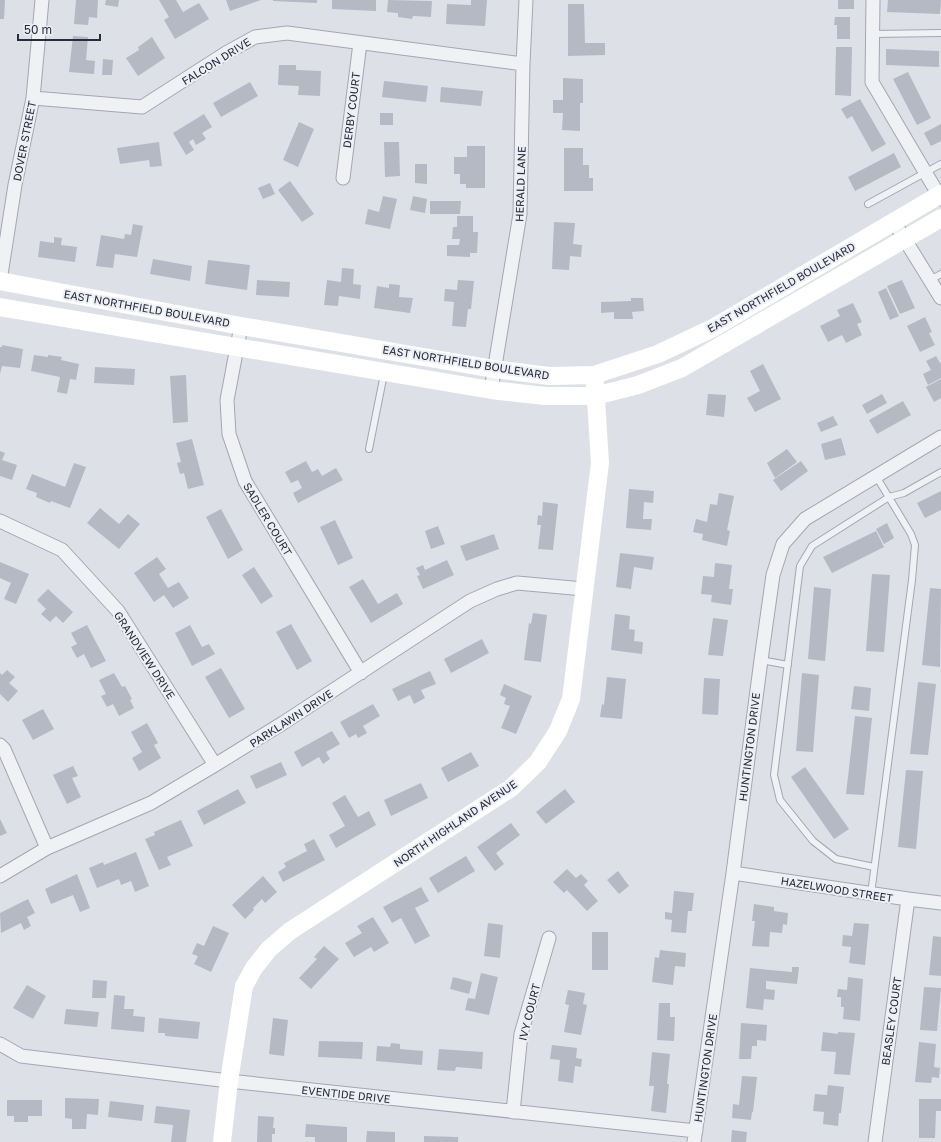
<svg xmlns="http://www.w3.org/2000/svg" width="941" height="1142" font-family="'Golos Text',sans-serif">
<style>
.building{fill:#b5b9c4}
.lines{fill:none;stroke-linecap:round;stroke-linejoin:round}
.lane-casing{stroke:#a3a7b1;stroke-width:8}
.street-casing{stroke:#a3a7b1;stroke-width:15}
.lane{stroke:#f0f1f5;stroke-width:6}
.street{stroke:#f0f1f5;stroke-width:13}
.secondary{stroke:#fff;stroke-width:18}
.labels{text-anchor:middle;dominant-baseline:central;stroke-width:4;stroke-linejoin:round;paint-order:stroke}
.street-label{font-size:11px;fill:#272d3d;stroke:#edeff5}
</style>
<rect width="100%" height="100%" fill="#dde0e7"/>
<path class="building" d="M 0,0 L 5,0 L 4,19 L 0,19 Z
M 76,0 L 98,0 L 97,18 L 89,17 L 88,25 L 74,24 Z
M 106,0 L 119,0 L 118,7 L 105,5 Z
M 159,0 L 176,0 L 183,12 L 199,3 L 209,19 L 175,39 L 164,20 L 169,17 Z
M 226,0 L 261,0 L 230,11 Z
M 273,0 L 317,0 L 317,3 L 273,1 Z
M 332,0 L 376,0 L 376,11 L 332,9 Z
M 388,0 L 432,1 L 431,17 L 413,16 L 412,19 L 398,17 L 398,13 L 387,12 Z
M 471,0 L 487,0 L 485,26 L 446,24 L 447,4 L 471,5 Z
M 838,0 L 854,0 L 854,9 L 838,9 Z
M 888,0 L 941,0 L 940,14 L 887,12 Z
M 568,4 L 584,4 L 585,43 L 605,43 L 605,55 L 568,56 Z
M 835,17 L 850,17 L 850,39 L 837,39 L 837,25 L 834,25 Z
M 73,36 L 88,37 L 86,60 L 95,61 L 94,74 L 69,72 Z
M 152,37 L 165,58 L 138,76 L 126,58 L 139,50 L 138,47 Z
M 836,47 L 852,47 L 851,96 L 835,95 Z
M 886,49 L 939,51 L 939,67 L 886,65 Z
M 103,59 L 113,60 L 112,75 L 102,75 Z
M 279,65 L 296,65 L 296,70 L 321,71 L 320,96 L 298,95 L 299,86 L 278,85 Z
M 908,72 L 931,118 L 917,125 L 893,79 Z
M 563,78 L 583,79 L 583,103 L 580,103 L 580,131 L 562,130 L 563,113 L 553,113 L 553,100 L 563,100 Z
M 384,81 L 428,86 L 426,102 L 382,97 Z
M 250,82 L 258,96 L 221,117 L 213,103 Z
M 441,87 L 483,91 L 481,106 L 440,102 Z
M 860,99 L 886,144 L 872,152 L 852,116 L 847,119 L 841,109 Z
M 380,113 L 393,113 L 393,125 L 380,125 Z
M 204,114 L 212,127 L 202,133 L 206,139 L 196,145 L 193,139 L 189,142 L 194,150 L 186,155 L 173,133 Z
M 299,122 L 314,129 L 298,167 L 283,160 Z
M 941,124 L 941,141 L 931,146 L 924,133 Z
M 159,142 L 162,166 L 150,167 L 149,160 L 120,164 L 117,148 Z
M 384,142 L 399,142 L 400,176 L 385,177 Z
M 467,146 L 485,146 L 485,188 L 466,188 L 466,184 L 460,184 L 460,174 L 454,174 L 454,157 L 467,157 Z
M 564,148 L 583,148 L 583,165 L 589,165 L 589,178 L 593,178 L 593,191 L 564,191 Z
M 894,153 L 901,167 L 855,191 L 848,177 Z
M 415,164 L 427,164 L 427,184 L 415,183 Z
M 290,181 L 314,214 L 302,222 L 278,190 Z
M 270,183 L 275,194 L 263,199 L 258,188 Z
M 383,196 L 397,199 L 390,229 L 365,224 L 368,209 L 379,212 Z
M 413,196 L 427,199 L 425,213 L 410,210 Z
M 430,201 L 461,201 L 460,214 L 430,214 Z
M 457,216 L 473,216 L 473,232 L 478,232 L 477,253 L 470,253 L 470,257 L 447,256 L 447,245 L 459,245 L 460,239 L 452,239 L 453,227 L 457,227 Z
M 554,222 L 575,223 L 573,244 L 582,245 L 581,257 L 570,256 L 569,270 L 552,269 Z
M 133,224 L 143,226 L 137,257 L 115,254 L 113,268 L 96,266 L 101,235 L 124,239 L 125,234 L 131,235 Z
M 54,237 L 62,238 L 61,245 L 77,247 L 75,262 L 38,257 L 40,241 L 54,243 Z
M 153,259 L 192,266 L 190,281 L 150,274 Z
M 208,260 L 250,265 L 247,290 L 205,284 Z
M 342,268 L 354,269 L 353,284 L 361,285 L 360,299 L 339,296 L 338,306 L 324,305 L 327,280 L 341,282 Z
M 257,280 L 290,282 L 289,297 L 256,295 Z
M 458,280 L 474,281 L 471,309 L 468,309 L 466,327 L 452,326 L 454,302 L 444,301 L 445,289 L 457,290 Z
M 902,280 L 915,308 L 900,314 L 887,286 Z
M 389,284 L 400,285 L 399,297 L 413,298 L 410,313 L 374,308 L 377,286 L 389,288 Z
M 886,288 L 899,316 L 890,320 L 878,292 Z
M 631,298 L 643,298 L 644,311 L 632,312 L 633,319 L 614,319 L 614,312 L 601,313 L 601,302 L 631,301 Z
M 853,303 L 862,322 L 857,324 L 862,335 L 846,343 L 842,335 L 828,342 L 820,326 L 840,316 L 837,310 Z
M 925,317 L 932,332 L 929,333 L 935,345 L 920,352 L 907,326 Z
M 2,345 L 23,349 L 20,368 L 2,366 L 0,374 L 0,347 L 2,347 Z
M 34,355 L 48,357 L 48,355 L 62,357 L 61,360 L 79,364 L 76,380 L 70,379 L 67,394 L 57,392 L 60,377 L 31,371 Z
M 936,356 L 940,363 L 941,362 L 941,378 L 928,385 L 923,374 L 931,370 L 926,361 Z
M 763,364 L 781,399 L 755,412 L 747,398 L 760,391 L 750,371 Z
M 95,367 L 135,369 L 134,385 L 94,383 Z
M 186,375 L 188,422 L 173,423 L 170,376 Z
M 941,379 L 941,398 L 934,402 L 926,387 Z
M 708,394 L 726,395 L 724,417 L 706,415 Z
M 882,394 L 887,403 L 867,414 L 862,405 Z
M 903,401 L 911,415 L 877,434 L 869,420 Z
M 833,416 L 838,425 L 821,432 L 817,423 Z
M 841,438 L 846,455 L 825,460 L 821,444 Z
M 192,439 L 204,485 L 188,489 L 184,473 L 180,474 L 177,463 L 181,462 L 176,443 Z
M 787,449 L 797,462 L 775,478 L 767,463 Z
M 0,451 L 5,453 L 2,460 L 17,465 L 12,480 L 0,476 Z
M 306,461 L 312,472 L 318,469 L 322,476 L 336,468 L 343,480 L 298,503 L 293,493 L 302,488 L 298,480 L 291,483 L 285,472 Z
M 801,461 L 808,471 L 781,491 L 773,480 Z
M 74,463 L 86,467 L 70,508 L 51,501 L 50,503 L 36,497 L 37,493 L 26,489 L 32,474 L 65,487 Z
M 629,489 L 654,491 L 653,503 L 644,502 L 643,519 L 652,519 L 651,530 L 626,528 Z
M 941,491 L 941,510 L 925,518 L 917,503 Z
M 719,493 L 734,496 L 727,530 L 730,531 L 727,546 L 702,540 L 703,534 L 693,532 L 696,519 L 707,522 L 710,504 L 717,505 Z
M 543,502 L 558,504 L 553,550 L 538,549 L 541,525 L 537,525 L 538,515 L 542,516 Z
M 100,508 L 119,524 L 128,514 L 140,524 L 119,549 L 87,523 Z
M 221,509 L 243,550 L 228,559 L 206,517 Z
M 335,520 L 353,558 L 338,565 L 320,527 Z
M 887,523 L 894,538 L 884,544 L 876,529 Z
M 438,526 L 445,544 L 431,549 L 425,531 Z
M 876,531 L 884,547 L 832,573 L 823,557 Z
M 494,534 L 499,549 L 466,561 L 460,546 Z
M 620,553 L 654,557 L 652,570 L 634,567 L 631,589 L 616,587 Z
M 157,557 L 166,569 L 159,574 L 168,588 L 179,582 L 189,598 L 173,608 L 164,595 L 154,602 L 134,573 Z
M 447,560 L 454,575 L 423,589 L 417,576 L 420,575 L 416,568 L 423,565 L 425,570 Z
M 0,562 L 29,574 L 16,604 L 4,599 L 11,583 L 0,578 Z
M 715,563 L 732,565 L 729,589 L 733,589 L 731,605 L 711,602 L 712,595 L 701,594 L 703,576 L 714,577 Z
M 254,567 L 273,596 L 261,604 L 242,575 Z
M 872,574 L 890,575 L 884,652 L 866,651 Z
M 363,579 L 378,604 L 397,593 L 403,604 L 371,623 L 349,587 Z
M 814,587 L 831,589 L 825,661 L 808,659 Z
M 930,588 L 941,589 L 940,667 L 922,665 Z
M 48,589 L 73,612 L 63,623 L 56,616 L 50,622 L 41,614 L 46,609 L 37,600 Z
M 533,613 L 547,615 L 541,662 L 524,660 L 529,623 L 531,624 Z
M 615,614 L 630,616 L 629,629 L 635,630 L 634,641 L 643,642 L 642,654 L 611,650 Z
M 713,618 L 728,620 L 723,656 L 708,655 Z
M 291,624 L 312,661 L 297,670 L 276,632 Z
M 87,625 L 106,661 L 91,668 L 84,654 L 77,658 L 71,647 L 77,644 L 71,633 Z
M 190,625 L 202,647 L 209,644 L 215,654 L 192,666 L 175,633 Z
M 482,639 L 489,653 L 451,673 L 444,659 Z
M 221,668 L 245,709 L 229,718 L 205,677 Z
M 7,670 L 15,677 L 9,683 L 18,691 L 8,702 L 0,694 L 0,673 L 2,675 Z
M 430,671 L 436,684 L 421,690 L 425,698 L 414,704 L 410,695 L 398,701 L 392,689 Z
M 114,673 L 122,687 L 125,686 L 132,699 L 130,700 L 134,708 L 119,716 L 113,704 L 107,707 L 101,696 L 106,694 L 99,680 Z
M 802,673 L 819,675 L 813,752 L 796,751 Z
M 607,677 L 626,679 L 622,719 L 600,717 L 602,704 L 604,705 Z
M 704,678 L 720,679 L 718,715 L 702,714 Z
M 918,682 L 936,684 L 928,755 L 910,754 Z
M 504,684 L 532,696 L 516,734 L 501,728 L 510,706 L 504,704 L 506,698 L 500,695 Z
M 854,686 L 871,688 L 869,711 L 851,709 Z
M 373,704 L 380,716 L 363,726 L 367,733 L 358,738 L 356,734 L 349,738 L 340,722 Z
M 43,709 L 54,729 L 33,740 L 22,720 Z
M 855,716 L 872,718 L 864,795 L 846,794 Z
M 147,723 L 158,743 L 154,745 L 161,758 L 139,771 L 132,758 L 142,752 L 131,732 Z
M 332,731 L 340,744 L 326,752 L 330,759 L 323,764 L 319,757 L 302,767 L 294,752 Z
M 471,752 L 479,766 L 448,782 L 441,768 Z
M 281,762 L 287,775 L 256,789 L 250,776 Z
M 73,766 L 78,776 L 72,778 L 81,797 L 67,804 L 53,775 Z
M 805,767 L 849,829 L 834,839 L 791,777 Z
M 906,770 L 923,771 L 916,849 L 898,847 Z
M 421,783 L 428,798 L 391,816 L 384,800 Z
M 238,789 L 246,803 L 204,825 L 197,811 Z
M 565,789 L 575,802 L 546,824 L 536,812 Z
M 345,795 L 358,817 L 369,811 L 376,825 L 336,848 L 329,835 L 345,826 L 332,803 Z
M 0,819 L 7,833 L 0,836 Z
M 181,820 L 193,846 L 167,857 L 171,865 L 159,870 L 145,839 L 155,835 L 154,832 Z
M 511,823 L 520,835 L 496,853 L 504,864 L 495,871 L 477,847 Z
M 314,839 L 325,860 L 283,882 L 278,872 L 286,867 L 284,863 L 307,851 L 304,844 Z
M 136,852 L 149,886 L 135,892 L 131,881 L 121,885 L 119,879 L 97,888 L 89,868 L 103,862 L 104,865 Z
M 466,856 L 475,871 L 438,893 L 429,878 Z
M 567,869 L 576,878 L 581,874 L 588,881 L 584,885 L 598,901 L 587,911 L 567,890 L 564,893 L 553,882 Z
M 618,871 L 629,886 L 619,894 L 607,880 Z
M 77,874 L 90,908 L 80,912 L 73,895 L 51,904 L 45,889 Z
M 263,876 L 277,892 L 265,903 L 262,899 L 253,908 L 254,910 L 245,919 L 232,905 Z
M 421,887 L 429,901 L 415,908 L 430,936 L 415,944 L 401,918 L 392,923 L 383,907 Z
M 674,891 L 694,893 L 692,911 L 688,911 L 686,933 L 671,932 L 672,920 L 665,919 L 665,912 L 672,913 Z
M 28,899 L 35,913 L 27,917 L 31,926 L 24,930 L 21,923 L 1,933 L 0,913 Z
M 754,904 L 774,907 L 774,911 L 788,913 L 787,925 L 783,924 L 782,933 L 770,932 L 769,947 L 752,946 L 755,921 L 752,921 Z
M 373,917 L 389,943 L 374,952 L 371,947 L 354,957 L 345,943 L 362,933 L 357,926 Z
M 488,923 L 503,925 L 500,958 L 484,956 Z
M 854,923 L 869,924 L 865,965 L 849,963 L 851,947 L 842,946 L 843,935 L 852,936 Z
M 213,926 L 229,933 L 211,972 L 194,964 L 198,956 L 192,954 L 197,943 L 204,946 Z
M 592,932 L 608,932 L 608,970 L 592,970 Z
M 933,936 L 941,937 L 941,976 L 929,975 Z
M 324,946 L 339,959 L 311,989 L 299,978 L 317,959 L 314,957 Z
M 660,950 L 686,953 L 685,967 L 675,966 L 673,985 L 652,982 L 655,957 L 659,958 Z
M 792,967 L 799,967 L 797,984 L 766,981 L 766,989 L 775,990 L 774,1000 L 764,999 L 763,1010 L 746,1008 L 750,968 L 792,972 Z
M 481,973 L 498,977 L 489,1015 L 465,1010 L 468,998 L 475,999 Z
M 453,977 L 472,982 L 469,994 L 450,989 Z
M 848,977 L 863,979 L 860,1021 L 843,1019 L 844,1007 L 841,1007 L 841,997 L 837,997 L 838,989 L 847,990 Z
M 93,980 L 107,981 L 106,998 L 92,998 Z
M 27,985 L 46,996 L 33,1019 L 13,1008 Z
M 924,987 L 941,988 L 937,1031 L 920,1030 Z
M 568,990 L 585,993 L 583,1004 L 587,1005 L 581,1035 L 564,1032 L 569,1005 L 565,1004 Z
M 114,995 L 125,996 L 124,1009 L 134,1009 L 133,1016 L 145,1017 L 144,1032 L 111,1029 Z
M 659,1003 L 670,1003 L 670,1017 L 675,1017 L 674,1041 L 657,1040 Z
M 66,1009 L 99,1012 L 97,1027 L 64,1024 Z
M 159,1018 L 200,1022 L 198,1039 L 165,1036 L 165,1033 L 158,1033 Z
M 273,1018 L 288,1020 L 284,1056 L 269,1054 Z
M 741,1023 L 767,1025 L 766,1041 L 757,1040 L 757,1046 L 752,1046 L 751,1059 L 739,1059 Z
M 823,1032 L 838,1034 L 838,1032 L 855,1033 L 850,1075 L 834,1074 L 836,1052 L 821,1051 Z
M 319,1041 L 363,1042 L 362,1059 L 318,1057 Z
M 919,1042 L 936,1044 L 934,1067 L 940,1068 L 939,1078 L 932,1077 L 931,1083 L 915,1082 Z
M 391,1043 L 400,1044 L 400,1049 L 423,1051 L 422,1065 L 376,1061 L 377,1046 L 390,1047 Z
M 552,1045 L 577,1048 L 576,1058 L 582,1059 L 581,1067 L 575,1066 L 573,1083 L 558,1081 L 560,1060 L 550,1059 Z
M 439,1049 L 483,1052 L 482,1069 L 456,1067 L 455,1071 L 437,1070 Z
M 652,1052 L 670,1054 L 667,1084 L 669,1084 L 666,1113 L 651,1111 L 654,1086 L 649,1086 Z
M 742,1076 L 757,1077 L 753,1112 L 752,1112 L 751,1120 L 732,1118 L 733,1104 L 739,1105 Z
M 828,1085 L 844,1087 L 841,1113 L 839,1113 L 838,1126 L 823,1124 L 824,1112 L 813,1111 L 815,1094 L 827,1095 Z
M 65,1098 L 99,1099 L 98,1115 L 87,1114 L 86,1129 L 72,1129 L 72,1119 L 65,1118 Z
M 919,1099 L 941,1099 L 941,1111 L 936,1111 L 935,1138 L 919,1138 Z
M 7,1100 L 42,1100 L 42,1116 L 28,1116 L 28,1122 L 14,1122 L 14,1116 L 7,1116 Z
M 110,1101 L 144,1105 L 142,1121 L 108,1117 Z
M 156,1106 L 190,1110 L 186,1142 L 171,1142 L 173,1125 L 154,1123 Z
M 258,1116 L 274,1117 L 273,1128 L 275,1128 L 275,1134 L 272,1134 L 272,1142 L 257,1142 Z
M 306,1124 L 347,1127 L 347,1142 L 315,1142 L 315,1137 L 305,1137 Z
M 732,1130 L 747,1132 L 746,1142 L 731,1142 Z
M 367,1131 L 395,1132 L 395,1142 L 366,1142 Z
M 424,1136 L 458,1137 L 458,1142 L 424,1142 Z"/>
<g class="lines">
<defs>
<path id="lane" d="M 873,34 L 941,33
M 868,204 L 941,164
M 930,280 L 941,274
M 369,449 L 384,374
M 761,660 L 788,665
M 874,867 L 836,859 L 813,841 L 780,800 L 774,775 L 800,566 L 812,546 L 889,497 L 904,493 L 941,472
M 871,894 L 912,580 L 915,545 L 911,534 L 876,476"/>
<path id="street" d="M 873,0 L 872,82 L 941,199
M 33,98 L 142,107 L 226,53 L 255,37 L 287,33 L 523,64
M 343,178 L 360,43
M 894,222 L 941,298
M 0,281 L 15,185 L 33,98 L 42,0
M 241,326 L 227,400 L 229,434 L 245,481 L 361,673
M 491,390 L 520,214 L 523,64 L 526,0
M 0,521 L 62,550 L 118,611 L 215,765
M 0,745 L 4,749 L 47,848
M 733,873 L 908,899 L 941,903
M 0,876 L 47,848 L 151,803 L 215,765 L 283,723 L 470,601 L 497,589 L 517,583 L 584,589
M 0,1044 L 21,1056 L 229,1081 L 696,1131
M 513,1112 L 521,1034 L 549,938
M 694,1142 L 733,873 L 761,660 L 773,575 L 783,544 L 805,519 L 941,437
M 875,1142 L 908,899"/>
</defs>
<use href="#lane" class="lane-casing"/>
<use href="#street" class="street-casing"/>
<use href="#lane" class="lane"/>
<use href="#street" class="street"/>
<path class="secondary" d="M 0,281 L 241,326 L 494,369 L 549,376 L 594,375 L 658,354 L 713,328 L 941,194
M 0,307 L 491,390 L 545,396 L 595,396 L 638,385 L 682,368 L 941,218
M 222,1142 L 229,1081 L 244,986 L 254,968 L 269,949 L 290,931 L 511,788 L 538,762 L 558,731 L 571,699 L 600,463 L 595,384"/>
</g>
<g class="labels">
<g class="street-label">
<text transform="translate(216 61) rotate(-32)">FALCON DRIVE</text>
<text transform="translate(351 110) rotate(-83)">DERBY COURT</text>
<text transform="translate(24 141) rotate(-79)">DOVER STREET</text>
<text transform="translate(520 184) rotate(-88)">HERALD LANE</text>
<text transform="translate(781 287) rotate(-30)">EAST NORTHFIELD BOULEVARD</text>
<text transform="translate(147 308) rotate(10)">EAST NORTHFIELD BOULEVARD</text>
<text transform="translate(466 362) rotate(9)">EAST NORTHFIELD BOULEVARD</text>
<text transform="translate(268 519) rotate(59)">SADLER COURT</text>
<text transform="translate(145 655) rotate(57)">GRANDVIEW DRIVE</text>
<text transform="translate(291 718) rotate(-33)">PARKLAWN DRIVE</text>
<text transform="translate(749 747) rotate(-83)">HUNTINGTON DRIVE</text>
<text transform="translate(455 823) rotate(-34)">NORTH HIGHLAND AVENUE</text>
<text transform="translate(837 889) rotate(9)">HAZELWOOD STREET</text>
<text transform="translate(529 1012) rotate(-76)">IVY COURT</text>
<text transform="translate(891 1021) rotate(-82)">BEASLEY COURT</text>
<text transform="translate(705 1068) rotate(-82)">HUNTINGTON DRIVE</text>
<text transform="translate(346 1094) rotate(6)">EVENTIDE DRIVE</text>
</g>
</g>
<path d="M18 34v6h82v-6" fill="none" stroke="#272d3d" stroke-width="2"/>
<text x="24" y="34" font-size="12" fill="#272d3d" stroke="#edeff5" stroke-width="3" paint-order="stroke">50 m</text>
</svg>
